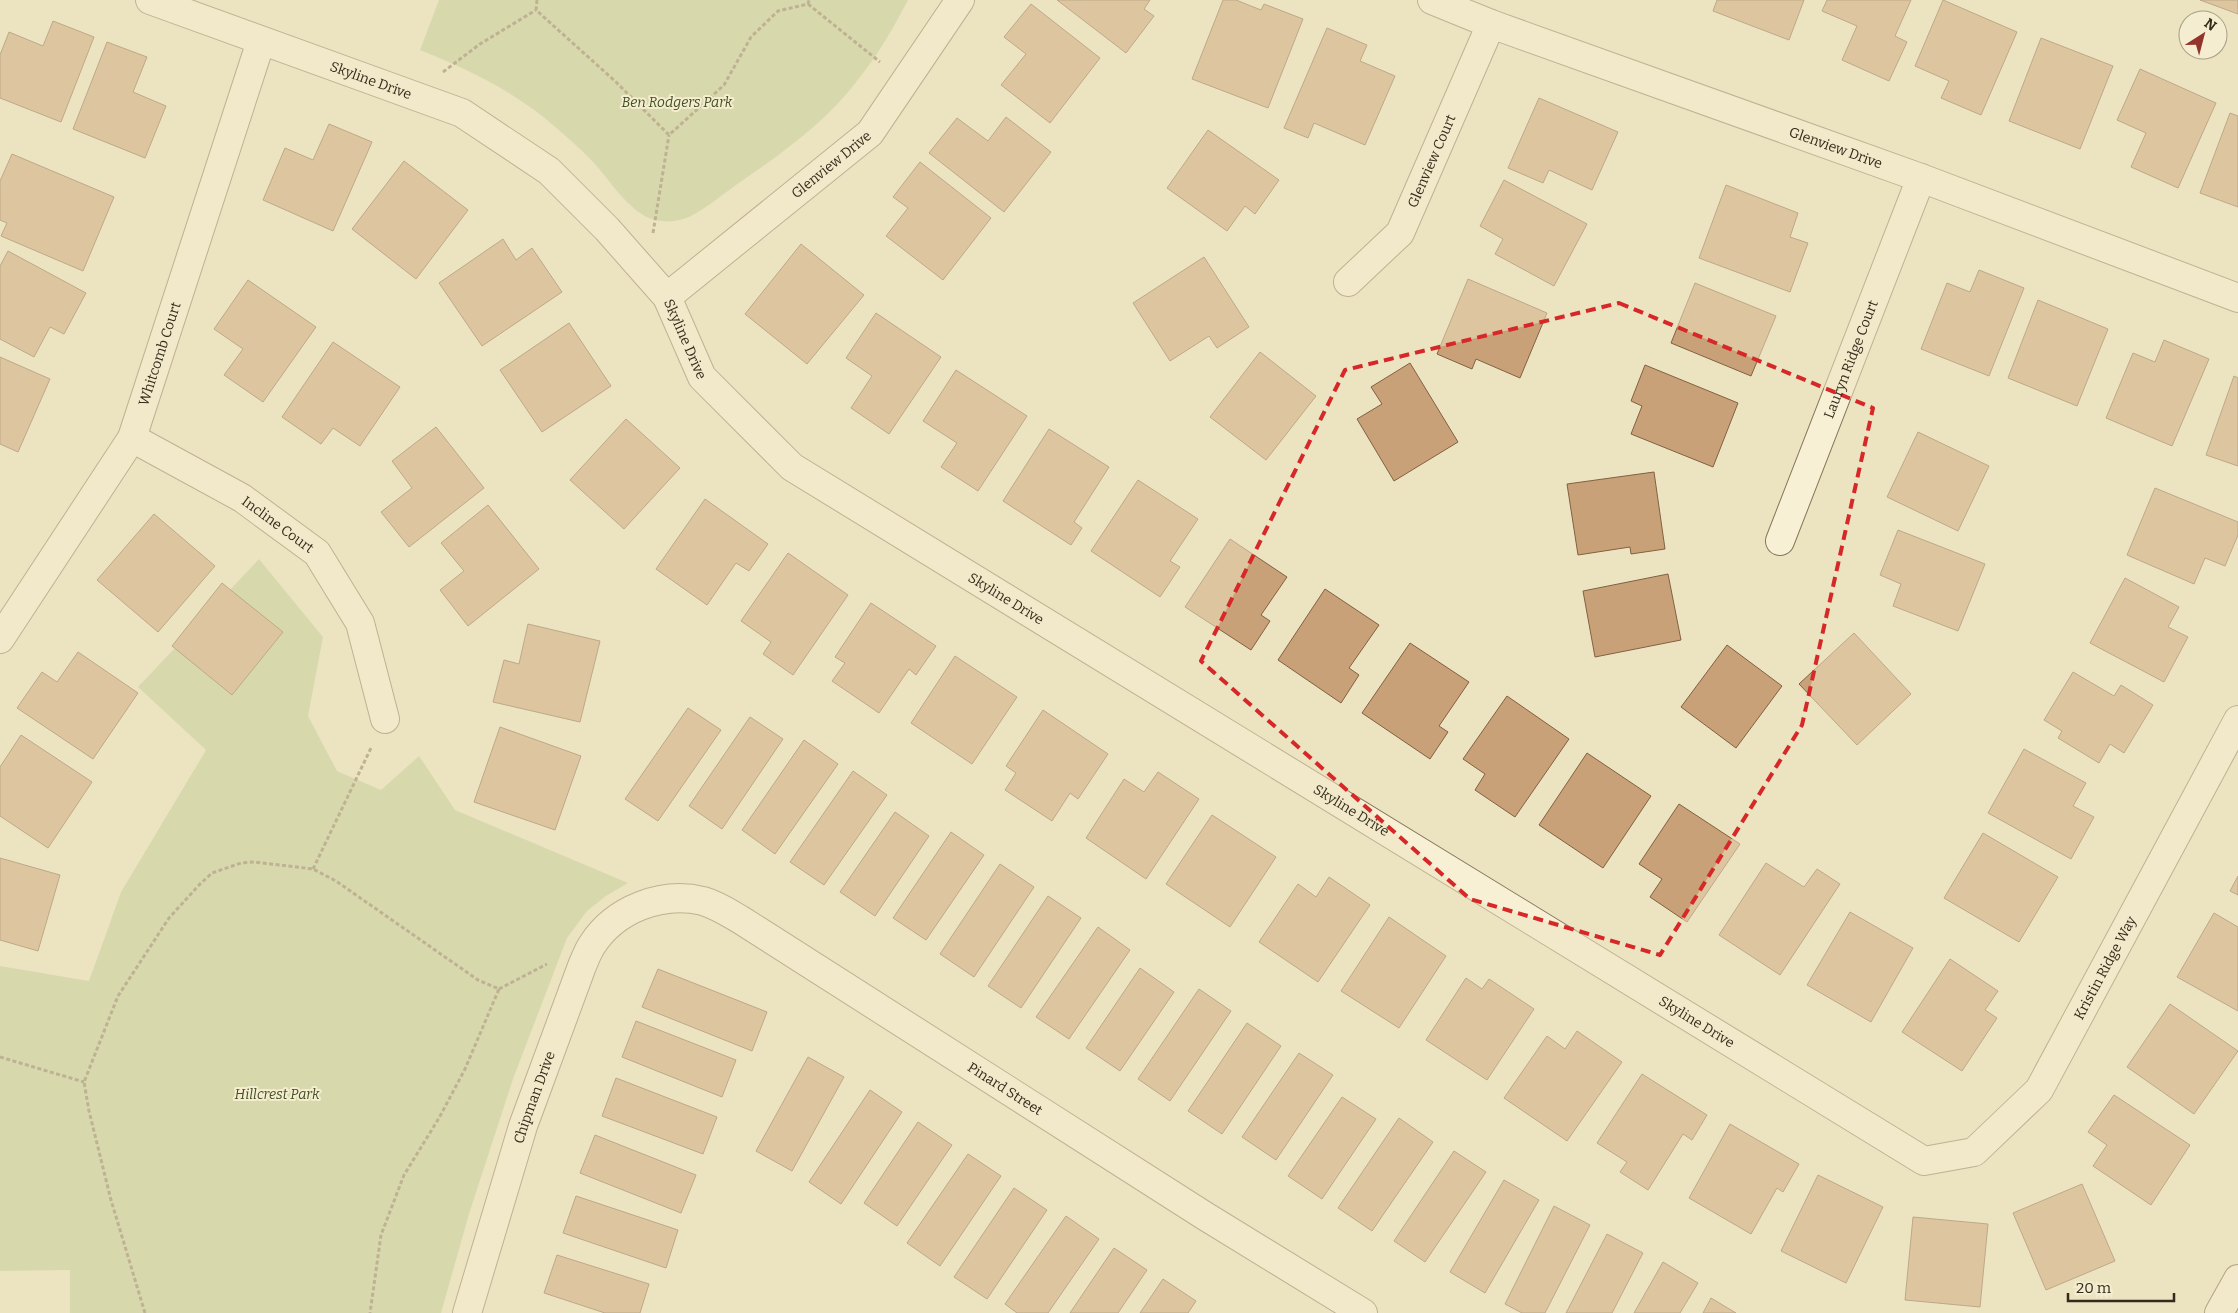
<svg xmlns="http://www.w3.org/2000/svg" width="2238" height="1313" font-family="Bitter,serif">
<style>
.green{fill:#bfca96}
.building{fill:#c9a178;stroke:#836140}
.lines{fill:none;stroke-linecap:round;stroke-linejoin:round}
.street-casing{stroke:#857559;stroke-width:30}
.secondary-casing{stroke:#67563d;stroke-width:30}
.path{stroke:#857559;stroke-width:3;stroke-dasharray:4 2.5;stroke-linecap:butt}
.street{stroke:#f7f0d4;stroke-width:28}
.secondary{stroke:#f7f0d4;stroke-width:28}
.marked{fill:none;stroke:#d62828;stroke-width:4;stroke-dasharray:10 6;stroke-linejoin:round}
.labels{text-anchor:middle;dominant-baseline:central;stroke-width:4;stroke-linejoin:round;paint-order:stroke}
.street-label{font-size:14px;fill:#352b1d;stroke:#f4edd0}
.park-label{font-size:14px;font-style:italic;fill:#425124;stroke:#f4edd0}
</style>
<rect width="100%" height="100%" fill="#ece3c1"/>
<path class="green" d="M 439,0 L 908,0 C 894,27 879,53 860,77 C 827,122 781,154 736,185 C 721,196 705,209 689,217 C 677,222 664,223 652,219 C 629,212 609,179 593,162 C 581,149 567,137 554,126 C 515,92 468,69 420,50 Z
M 259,559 L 323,637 L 308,716 L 337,771 L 381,790 L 419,756 L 455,810 L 628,883 L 606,896 L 587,911 L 567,938 L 513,1079 L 469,1214 L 441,1313 L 70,1313 L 70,1270 L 0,1271 L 0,966 L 89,981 L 121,892 L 206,750 L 138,687 Z"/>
<path class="building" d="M 1057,0 L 1150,0 L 1144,9 L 1154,16 L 1126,53 Z
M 1223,0 L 1236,0 L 1261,10 L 1264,4 L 1303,19 L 1268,108 L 1192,79 Z
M 1717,0 L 1804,0 L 1789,40 L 1713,11 Z
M 1827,0 L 1911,0 L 1895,36 L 1907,42 L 1889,81 L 1842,60 L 1857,26 L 1822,11 Z
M 1943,0 L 2017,32 L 1981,115 L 1941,98 L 1949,81 L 1915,66 Z
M 2200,0 L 2238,0 L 2238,14 Z
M 1031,4 L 1100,58 L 1050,123 L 1001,85 L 1026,54 L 1004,37 Z
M 53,21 L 94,37 L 61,122 L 0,98 L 0,55 L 9,32 L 43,46 Z
M 1327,28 L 1367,45 L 1360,61 L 1395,76 L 1365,145 L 1314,123 L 1308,138 L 1284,128 Z
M 2041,38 L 2113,66 L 2080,149 L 2009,121 Z
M 107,42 L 147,57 L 133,92 L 166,106 L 145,158 L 73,129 Z
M 2140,69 L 2216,103 L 2178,188 L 2131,167 L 2146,133 L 2117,120 Z
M 1539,98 L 1618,132 L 1592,190 L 1549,170 L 1543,183 L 1508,168 Z
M 2230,113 L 2238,116 L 2238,207 L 2200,193 Z
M 1006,117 L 1051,152 L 1004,212 L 929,153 L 957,118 L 988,141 Z
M 329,124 L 372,142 L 333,231 L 263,200 L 285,148 L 313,160 Z
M 1208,130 L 1279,180 L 1255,214 L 1245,206 L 1227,231 L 1167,188 Z
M 12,154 L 114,197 L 83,271 L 1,236 L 7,223 L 0,220 L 0,181 Z
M 404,161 L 468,210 L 416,279 L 352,229 Z
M 920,162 L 991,218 L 943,280 L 886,236 L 908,208 L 893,197 Z
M 1504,180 L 1587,224 L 1554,286 L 1495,254 L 1503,239 L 1480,226 Z
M 1726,185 L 1798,213 L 1790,237 L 1808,243 L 1790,292 L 1699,258 Z
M 503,239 L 516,260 L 532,248 L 562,292 L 482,346 L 439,283 Z
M 801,244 L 864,295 L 807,364 L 745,314 Z
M 8,251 L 86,293 L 64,334 L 50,327 L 34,357 L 0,339 L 0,266 Z
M 1204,257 L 1249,327 L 1217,348 L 1209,336 L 1170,361 L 1133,303 Z
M 1979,270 L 2024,288 L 1989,376 L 1921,349 L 1947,283 L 1970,292 Z
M 1468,279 L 1547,313 L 1520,378 L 1476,359 L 1472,369 L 1437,354 Z
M 248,280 L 316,327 L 263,402 L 224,375 L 243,349 L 214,329 Z
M 1695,283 L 1776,316 L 1751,376 L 1671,343 Z
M 2038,300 L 2108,329 L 2077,406 L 2008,378 Z
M 876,313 L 941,357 L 889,434 L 851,408 L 872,376 L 846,358 Z
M 569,323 L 611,386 L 542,432 L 500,370 Z
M 2164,340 L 2209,359 L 2172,446 L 2106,418 L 2133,353 L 2155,362 Z
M 333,342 L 400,387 L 360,446 L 333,428 L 321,444 L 282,417 Z
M 1260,352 L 1316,396 L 1266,460 L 1210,417 Z
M 0,357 L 50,379 L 18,452 L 0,444 Z
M 1410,363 L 1458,442 L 1394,481 L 1357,419 L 1382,404 L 1371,387 Z
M 1645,365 L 1738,403 L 1713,467 L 1631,434 L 1642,406 L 1631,401 Z
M 956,370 L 1027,416 L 978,491 L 941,467 L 957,443 L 923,421 Z
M 2234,376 L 2238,378 L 2238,466 L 2206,455 Z
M 626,419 L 680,468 L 624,529 L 570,480 Z
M 436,427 L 484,488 L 409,547 L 381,512 L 412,488 L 392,461 Z
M 1049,429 L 1109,467 L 1074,522 L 1082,528 L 1071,545 L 1003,501 Z
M 1918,432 L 1989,466 L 1958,531 L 1887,497 Z
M 1654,472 L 1665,549 L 1631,554 L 1630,547 L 1578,555 L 1567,484 Z
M 1138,480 L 1198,519 L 1170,561 L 1180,567 L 1160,597 L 1091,551 Z
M 2155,488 L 2238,522 L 2238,535 L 2225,566 L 2205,558 L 2194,584 L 2127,555 Z
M 705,499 L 768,544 L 749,571 L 736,563 L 707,605 L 656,569 Z
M 488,505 L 539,569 L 468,626 L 440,590 L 464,571 L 441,543 Z
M 154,514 L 215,566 L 158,632 L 97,580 Z
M 1898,530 L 1985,564 L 1958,631 L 1893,606 L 1901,584 L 1880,575 Z
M 1230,539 L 1287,577 L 1261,615 L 1270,621 L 1251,650 L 1185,607 Z
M 788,553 L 848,595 L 793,675 L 763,654 L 771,642 L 741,621 Z
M 1668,574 L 1681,640 L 1595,657 L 1583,591 Z
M 2125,578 L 2179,607 L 2168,627 L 2188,637 L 2164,682 L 2090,643 Z
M 222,583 L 283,632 L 232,695 L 172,646 Z
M 1325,589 L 1379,625 L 1349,668 L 1359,675 L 1341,703 L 1278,660 Z
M 871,603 L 936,646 L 916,675 L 909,669 L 879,713 L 832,681 L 845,663 L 835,657 Z
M 528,624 L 600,641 L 580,722 L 493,702 L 504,660 L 519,664 Z
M 1854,633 L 1911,694 L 1857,745 L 1799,684 Z
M 1410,643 L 1469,682 L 1439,726 L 1448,732 L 1430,759 L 1362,713 Z
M 1727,645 L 1782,686 L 1736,748 L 1681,707 Z
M 78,652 L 138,693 L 93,759 L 17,708 L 42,672 L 57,682 Z
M 955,656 L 1017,697 L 972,764 L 911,723 Z
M 2073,672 L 2114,696 L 2121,685 L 2153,705 L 2124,753 L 2110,744 L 2099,763 L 2058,738 L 2062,731 L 2044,720 Z
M 1507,696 L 1569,739 L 1515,817 L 1475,790 L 1485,774 L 1463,759 Z
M 688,708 L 721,730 L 658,821 L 625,799 Z
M 1043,710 L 1108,754 L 1078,799 L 1070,793 L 1052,821 L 1005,790 L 1016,773 L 1006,766 Z
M 750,717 L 783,739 L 722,829 L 689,806 Z
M 500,727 L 581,756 L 555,830 L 474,802 Z
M 21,735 L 92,782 L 48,848 L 0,816 L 0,767 Z
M 804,740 L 838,764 L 775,854 L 742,830 Z
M 2024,749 L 2086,783 L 2073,806 L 2094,817 L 2071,859 L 1988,813 Z
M 1587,753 L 1651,796 L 1603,868 L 1539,825 Z
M 853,771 L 887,795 L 824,885 L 790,862 Z
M 1158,772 L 1199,799 L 1146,879 L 1086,838 L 1124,779 L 1144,792 Z
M 1679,804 L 1740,844 L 1687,922 L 1650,897 L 1662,879 L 1639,864 Z
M 895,812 L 929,836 L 875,916 L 840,892 Z
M 1212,815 L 1276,857 L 1230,927 L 1166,884 Z
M 951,832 L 984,855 L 926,940 L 893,918 Z
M 1983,833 L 2058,877 L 2019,942 L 1944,898 Z
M 0,858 L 60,875 L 38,951 L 0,940 Z
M 1766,863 L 1804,887 L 1817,869 L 1840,884 L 1780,975 L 1719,935 Z
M 1000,864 L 1034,887 L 974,977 L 940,954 Z
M 2238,876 L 2238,895 L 2230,891 Z
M 1329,877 L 1370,905 L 1318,982 L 1259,942 L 1298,884 L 1316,897 Z
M 1048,896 L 1081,918 L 1021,1008 L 988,986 Z
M 1850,912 L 1913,948 L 1871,1022 L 1807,985 Z
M 2214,913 L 2238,927 L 2238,1011 L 2177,977 Z
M 1389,917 L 1446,956 L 1399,1028 L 1341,991 Z
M 1098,927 L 1130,950 L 1069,1039 L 1036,1017 Z
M 1950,959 L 1998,991 L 1985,1010 L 1997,1018 L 1962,1071 L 1902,1032 Z
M 1140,968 L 1174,992 L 1120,1071 L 1086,1048 Z
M 658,969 L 767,1012 L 752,1051 L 642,1007 Z
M 1466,978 L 1482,989 L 1489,979 L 1534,1009 L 1487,1080 L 1426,1040 Z
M 1199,989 L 1231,1011 L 1170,1101 L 1138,1079 Z
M 2170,1004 L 2238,1051 L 2194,1114 L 2127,1067 Z
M 636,1021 L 736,1060 L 722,1097 L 622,1057 Z
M 1247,1023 L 1281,1046 L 1222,1134 L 1188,1111 Z
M 1577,1031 L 1622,1062 L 1567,1141 L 1504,1098 L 1547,1036 L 1565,1049 Z
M 1299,1053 L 1333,1075 L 1276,1160 L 1242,1137 Z
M 808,1057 L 844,1077 L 792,1171 L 756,1151 Z
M 1642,1074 L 1707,1115 L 1692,1140 L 1683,1134 L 1648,1190 L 1620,1172 L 1627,1162 L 1597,1143 Z
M 616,1078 L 717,1117 L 703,1154 L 602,1116 Z
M 870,1090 L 902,1112 L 841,1204 L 809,1182 Z
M 2114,1095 L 2190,1145 L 2151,1205 L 2093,1166 L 2107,1145 L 2088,1132 Z
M 1342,1097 L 1376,1119 L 1322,1199 L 1288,1176 Z
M 1399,1118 L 1433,1142 L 1372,1231 L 1338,1208 Z
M 918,1122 L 952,1145 L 897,1226 L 864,1203 Z
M 1730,1124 L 1799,1164 L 1783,1192 L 1777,1188 L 1751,1234 L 1689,1198 Z
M 595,1135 L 696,1175 L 681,1213 L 580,1173 Z
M 1454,1151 L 1486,1172 L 1425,1262 L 1394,1241 Z
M 968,1154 L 1001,1176 L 940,1266 L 907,1243 Z
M 1818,1175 L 1883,1207 L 1846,1283 L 1781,1251 Z
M 1504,1180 L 1539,1200 L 1485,1293 L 1450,1272 Z
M 2082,1184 L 2115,1261 L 2046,1290 L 2013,1213 Z
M 1014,1188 L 1047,1210 L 987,1299 L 954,1277 Z
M 576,1196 L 678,1230 L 666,1268 L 563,1233 Z
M 1554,1206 L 1590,1225 L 1545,1313 L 1522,1313 L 1505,1304 Z
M 1066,1216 L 1099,1239 L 1048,1313 L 1017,1313 L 1005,1304 Z
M 1913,1217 L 1988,1224 L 1980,1307 L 1905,1300 Z
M 1607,1234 L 1643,1253 L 1612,1313 L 1566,1313 Z
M 1114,1248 L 1147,1270 L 1118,1313 L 1070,1313 Z
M 557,1255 L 649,1284 L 640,1313 L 605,1313 L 544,1293 Z
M 1663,1262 L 1698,1283 L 1680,1313 L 1634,1313 Z
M 1163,1279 L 1196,1301 L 1188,1313 L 1140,1313 Z
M 1711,1298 L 1736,1313 L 1703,1313 Z"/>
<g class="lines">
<defs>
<g id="street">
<path id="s1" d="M 150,0 L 462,113 L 549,171 L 607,229 L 667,297 L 702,377 L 792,467 L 1924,1161 L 1974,1152 L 2039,1090 L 2238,720"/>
<path id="s2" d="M 1432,0 L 1491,24 L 1921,178 L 2238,298"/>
<path id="s3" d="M 1348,282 L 1400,233 L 1491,24"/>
<path id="s4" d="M 667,297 L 870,133 L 960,0"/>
<path id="s5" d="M 132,438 L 242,498 L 317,553 L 360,623 L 385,719"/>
<path id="s6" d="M 1780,541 L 1921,178"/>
<path id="s7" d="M 0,639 L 132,438 L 261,41"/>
<path id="s8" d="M 467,1313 L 523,1126 L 582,966 C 585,959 588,951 592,945 C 615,909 662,891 703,901 C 717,905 729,913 741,920 L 1205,1216 L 1363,1313"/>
</g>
<path id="secondary" d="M 2219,1313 L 2238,1279"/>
</defs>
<use href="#street" class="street-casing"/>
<use href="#secondary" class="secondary-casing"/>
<path class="path" d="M 537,0 L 536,10 L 616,82 L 669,135 L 724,85 L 751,37 L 778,11 L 808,4 L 809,0
M 808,4 L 880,62
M 443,72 L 480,44 L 536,10
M 653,233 L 669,135
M 313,869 L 371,748
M 499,989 L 547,964
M 0,1057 L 84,1082
M 145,1313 L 111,1200 L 89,1111 L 84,1082 L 118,996 L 169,918 L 200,884 L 212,873 L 241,863 L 254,862 L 313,869 L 336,881 L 478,980 L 499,989 L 465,1069 L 439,1118 L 404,1175 L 381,1235 L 370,1313"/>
<use href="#street" class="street"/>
<use href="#secondary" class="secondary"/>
</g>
<path d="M0 0H2238V1313H0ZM 1619,303 L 1873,408 L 1802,725 L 1660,955 L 1470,899 L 1201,661 L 1345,370 Z" fill="#ece3c1" fill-opacity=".55" fill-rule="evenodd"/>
<path class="marked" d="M 1619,303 L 1873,408 L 1802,725 L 1660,955 L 1470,899 L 1201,661 L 1345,370 Z"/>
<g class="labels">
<g class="street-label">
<text stroke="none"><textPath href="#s1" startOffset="235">Skyline Drive</textPath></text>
<text stroke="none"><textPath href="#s2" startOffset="430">Glenview Drive</textPath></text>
<text stroke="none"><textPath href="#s3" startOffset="150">Glenview Court</textPath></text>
<text stroke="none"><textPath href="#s4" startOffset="211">Glenview Drive</textPath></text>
<text stroke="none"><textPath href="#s1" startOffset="655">Skyline Drive</textPath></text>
<text stroke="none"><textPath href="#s7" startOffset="329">Whitcomb Court</textPath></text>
<text stroke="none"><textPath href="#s6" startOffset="195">Lauryn Ridge Court</textPath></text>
<text stroke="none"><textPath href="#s5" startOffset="170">Incline Court</textPath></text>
<text stroke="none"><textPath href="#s1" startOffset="1075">Skyline Drive</textPath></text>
<text stroke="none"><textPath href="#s1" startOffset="1480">Skyline Drive</textPath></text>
<text stroke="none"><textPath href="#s1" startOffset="2431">Kristin Ridge Way</textPath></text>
<text stroke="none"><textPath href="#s1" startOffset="1885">Skyline Drive</textPath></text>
<text stroke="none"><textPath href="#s8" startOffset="872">Pinard Street</textPath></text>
<text stroke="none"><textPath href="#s8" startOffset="226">Chipman Drive</textPath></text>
</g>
<g class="park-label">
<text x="677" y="102">Ben Rodgers Park</text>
<text x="277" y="1094">Hillcrest Park</text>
</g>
</g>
<g transform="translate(2203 35) rotate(36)"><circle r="24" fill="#f4edd0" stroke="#a89f88"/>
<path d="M0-4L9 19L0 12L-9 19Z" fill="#92342b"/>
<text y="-8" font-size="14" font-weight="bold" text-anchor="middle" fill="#352b1d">N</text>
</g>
<path d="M2068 1293v8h106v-8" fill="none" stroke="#352b1d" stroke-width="2.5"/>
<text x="2076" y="1293" font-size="15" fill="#352b1d" stroke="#f4edd0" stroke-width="4" paint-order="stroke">20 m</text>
</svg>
